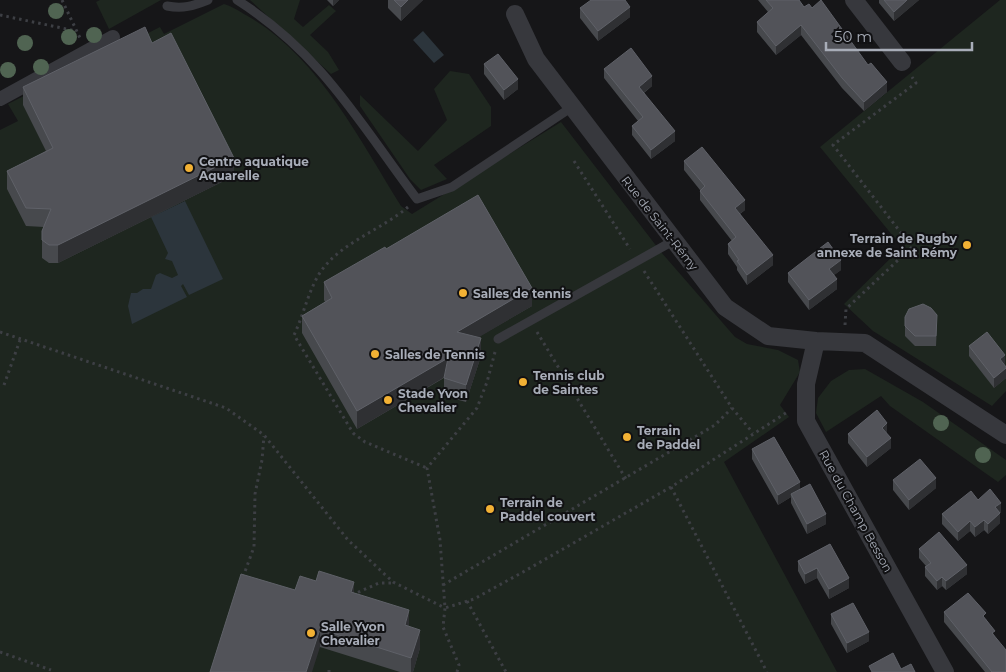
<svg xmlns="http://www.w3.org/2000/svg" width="1006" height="672" font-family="Montserrat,sans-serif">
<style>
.green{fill:#1e261f}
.water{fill:#2c353c}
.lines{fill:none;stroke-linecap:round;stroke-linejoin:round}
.path{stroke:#3d3f44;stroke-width:3;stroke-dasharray:2.5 4;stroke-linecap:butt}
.service{stroke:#37383d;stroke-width:9}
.pedestrian{stroke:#37383d;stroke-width:14}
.minor{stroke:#37383d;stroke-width:18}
.tree{fill:#506452}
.wall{fill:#47494d}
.shaded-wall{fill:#2f3033}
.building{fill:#525359;stroke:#5f6168}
.poi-dot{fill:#f2b134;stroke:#111113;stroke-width:2}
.labels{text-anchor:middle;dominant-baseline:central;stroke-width:4;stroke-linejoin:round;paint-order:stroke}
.poi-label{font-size:12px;font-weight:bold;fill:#a8adb8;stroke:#111113;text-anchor:start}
.street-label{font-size:12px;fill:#a8adb8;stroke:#111113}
</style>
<rect width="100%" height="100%" fill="#161618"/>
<path class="green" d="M 100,0 L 161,0 L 109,29 L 96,2 Z
M 250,0 L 300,0 L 294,19 L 303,27 L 329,5 L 336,11 L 310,35 L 328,52 L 339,70 L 331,74 Z
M 1000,0 L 1006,0 L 1006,391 L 992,406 L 873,331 L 844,304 L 902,247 L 820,147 Z
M 224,4 C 234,7 242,13 251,18 C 320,60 359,139 401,206 L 412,214 L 561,122 L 661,252 L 735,337 L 747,344 L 778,350 L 798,360 L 800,372 L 780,405 L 789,417 L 724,462 L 837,672 L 0,672 L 0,130 L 18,121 L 8,104 L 160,27 L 164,34 Z
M 450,71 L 469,74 L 491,107 L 491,126 L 434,165 L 447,179 L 421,190 L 410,179 L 360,106 L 360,95 L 418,151 L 447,120 L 434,89 Z
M 865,369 L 923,402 L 1006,460 L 1006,475 L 998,482 L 890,406 L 881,396 L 826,432 L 816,413 L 818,398 L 831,381 L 849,370 Z"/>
<path class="water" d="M 423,31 L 444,55 L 434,63 L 413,40 Z
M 185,201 L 223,279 L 189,295 L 183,284 L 181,286 L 187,297 L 132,324 L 128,306 L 131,293 L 137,293 L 143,289 L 151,289 L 156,275 L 160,273 L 172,278 L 178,275 L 172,261 L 165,259 L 168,253 L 151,217 Z"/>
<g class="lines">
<path class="path" d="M 62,0 L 80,38
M 0,15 L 76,31
M 574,161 L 630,249
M 408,207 C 381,230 342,242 321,271 C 308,291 304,314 294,335 L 353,433 L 365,442 L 427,468
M 644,271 L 732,408 L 753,433
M 845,325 L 846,309 L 912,247 L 833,145 L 916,83 L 912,77
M 0,332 L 226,408 L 264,435 L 348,540 L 393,582 L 445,608 L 443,627 L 459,665 L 457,672
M 537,332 L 626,479
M 495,352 L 487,382 L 477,408 L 427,468 L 440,540 L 445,608 L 474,599 L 523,572 L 671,487 L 789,411
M 4,385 L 20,340
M 671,487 L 767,672
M 243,577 L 254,547 L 255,494 L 262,460 L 264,436
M 443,585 L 715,425 L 732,408
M 352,595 L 379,583 L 393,583
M 467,601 L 506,672
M 0,652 L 51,670
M 329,672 L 329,670"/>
<path class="service" d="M 237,0 C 322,54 359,122 417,199 L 452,187 L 572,107
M 167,6 C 183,9 193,6 208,0
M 498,339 L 673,241"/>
<path class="pedestrian" d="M 0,99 L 113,37"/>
<path class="minor" d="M 854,0 L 902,62
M 515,14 L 536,59 L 725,307 L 768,336 L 816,341 L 865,343 L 1006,435
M 816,341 L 806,384 L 806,421 L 945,672"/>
</g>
<g class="tree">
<circle cx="56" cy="11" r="8"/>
<circle cx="94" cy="35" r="8"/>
<circle cx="69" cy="37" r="8"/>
<circle cx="25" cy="43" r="8"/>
<circle cx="41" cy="67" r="8"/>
<circle cx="8" cy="70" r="8"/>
<circle cx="941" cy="423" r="8"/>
<circle cx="983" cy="455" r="8"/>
</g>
<path class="wall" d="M 327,0 L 339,0 L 333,6 Z
M 388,0 L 423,0 L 401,21 L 388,8 Z
M 758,0 L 799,0 L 804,7 L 887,92 L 864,111 L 842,88 L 801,35 L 776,55 L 757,32 L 757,22 L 768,12 Z
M 879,0 L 919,0 L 894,21 L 879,3 Z
M 580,8 L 630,17 L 598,41 L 580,18 Z
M 152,43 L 234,176 L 58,263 L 49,263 L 42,258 L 42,231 L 44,227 L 26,226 L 7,189 L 7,171 L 46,151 L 23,105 L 23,87 Z
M 484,64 L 518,89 L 504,100 L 484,74 Z
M 604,69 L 652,86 L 644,93 L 675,141 L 651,159 L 632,135 L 632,126 L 638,121 L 604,78 Z
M 684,161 L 745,210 L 740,214 L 773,265 L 747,285 L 737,270 L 737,267 L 728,254 L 728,244 L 732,241 L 700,200 L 700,190 L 684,170 Z
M 386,249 L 532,306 L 478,337 L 481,356 L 466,402 L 444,396 L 444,378 L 357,429 L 302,333 L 302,316 L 325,302 L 324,300 L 324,282 Z
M 841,270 L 834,275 L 837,289 L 809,310 L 788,282 L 788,273 Z
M 905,317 L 937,325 L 936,346 L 915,346 L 905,336 Z
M 969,346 L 1005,365 L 1006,367 L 1006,378 L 994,388 L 969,356 Z
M 887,433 L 887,434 L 891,448 L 867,467 L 848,443 L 848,434 Z
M 752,449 L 800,489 L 826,524 L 807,534 L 791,503 L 791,497 L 778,505 L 752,459 Z
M 893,480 L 936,488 L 909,510 L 893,490 Z
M 978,500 L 1001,512 L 1000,513 L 1000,523 L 988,534 L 984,530 L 975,537 L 970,531 L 958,541 L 942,524 L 942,514 Z
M 830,544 L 849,588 L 829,599 L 817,578 L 805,584 L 798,571 L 798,561 Z
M 919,549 L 967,574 L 946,590 L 942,586 L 937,590 L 925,576 L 925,567 L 926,566 L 919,558 Z
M 295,590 L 354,593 L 409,626 L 420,648 L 413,672 L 400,672 L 320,647 Z
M 944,612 L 986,619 L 995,637 L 1006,672 L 985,672 L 944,622 Z
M 831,614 L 869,641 L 847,653 L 831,624 Z"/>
<path class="shaded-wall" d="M 333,0 L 339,0 L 333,6 Z
M 408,0 L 423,0 L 401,21 L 401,7 Z
M 907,0 L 919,0 L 894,21 L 894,12 Z
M 630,7 L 630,17 L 598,41 L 598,31 Z
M 801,25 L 801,35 L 776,55 L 776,46 Z
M 652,76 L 652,86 L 639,96 L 639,87 Z
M 518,79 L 518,89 L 504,100 L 504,90 Z
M 887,82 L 887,92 L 864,111 L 864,102 Z
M 675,131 L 675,141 L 651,159 L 651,150 Z
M 234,158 L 234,176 L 58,263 L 58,245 Z
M 745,200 L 745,210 L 735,217 L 735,208 Z
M 773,255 L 773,265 L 747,285 L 747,275 Z
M 841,260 L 841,270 L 829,279 L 829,269 Z
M 837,279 L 837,289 L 809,310 L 809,300 Z
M 532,288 L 532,306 L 457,350 L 457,332 Z
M 481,338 L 481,356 L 466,402 L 466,385 Z
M 1005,355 L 1005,365 L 1000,359 Z
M 448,358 L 448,375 L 357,429 L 357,411 Z
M 1006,368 L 1006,378 L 994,388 L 994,378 Z
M 887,423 L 887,433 L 882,438 L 882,428 Z
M 891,438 L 891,448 L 867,467 L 867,457 Z
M 936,478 L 936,488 L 909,510 L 909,500 Z
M 800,482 L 800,492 L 791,494 L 791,497 L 778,505 L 778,495 Z
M 1001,503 L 1001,512 L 995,517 L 995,507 Z
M 1000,513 L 1000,523 L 988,534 L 988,524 Z
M 826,514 L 826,524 L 807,534 L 807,524 Z
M 984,520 L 984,530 L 975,537 L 975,527 Z
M 970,521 L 970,531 L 958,541 L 958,532 Z
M 967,565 L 967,574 L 946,590 L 946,581 Z
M 817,568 L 817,578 L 805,584 L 805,574 Z
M 942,577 L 942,586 L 937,590 L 937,581 Z
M 849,578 L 849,588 L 829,599 L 829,589 Z
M 354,582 L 354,600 L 351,592 Z
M 409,610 L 409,628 L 405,625 Z
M 320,629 L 320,647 L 312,672 L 306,672 Z
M 420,630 L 420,648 L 413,672 L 411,672 L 411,658 Z
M 869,632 L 869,641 L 847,653 L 847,643 Z"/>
<path class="building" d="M 394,0 L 408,0 L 401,7 Z
M 591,0 L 625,0 L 630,7 L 598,31 L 580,8 Z
M 766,0 L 799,0 L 804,7 L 809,4 L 812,8 L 821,0 L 868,65 L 871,63 L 887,82 L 864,102 L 842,78 L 801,25 L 776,46 L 757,22 L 773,8 Z
M 884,0 L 907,0 L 894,12 Z
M 145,27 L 152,43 L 171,33 L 234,158 L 58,245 L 49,245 L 42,240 L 42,231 L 51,209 L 26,208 L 7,171 L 53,148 L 23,87 Z
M 631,48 L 652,76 L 639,87 L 675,131 L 651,150 L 632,126 L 643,117 L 604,69 Z
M 498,54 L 518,79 L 504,90 L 484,64 Z
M 702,147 L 745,200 L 735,208 L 773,255 L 747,275 L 737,261 L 739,260 L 728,244 L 736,237 L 700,191 L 705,186 L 684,161 Z
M 478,195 L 532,288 L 457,332 L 481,338 L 466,385 L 444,378 L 448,358 L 357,411 L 302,316 L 332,298 L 324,282 L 385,247 L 386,249 Z
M 828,242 L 841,260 L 829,269 L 837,279 L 809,300 L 788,273 Z
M 923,304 L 931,308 L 937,315 L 936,336 L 915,336 L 905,326 L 905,317 L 909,309 Z
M 987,332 L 1005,355 L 1000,359 L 1006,367 L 1006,368 L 994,378 L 969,346 Z
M 877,410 L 887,423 L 882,428 L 891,438 L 867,457 L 848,434 Z
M 774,437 L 800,482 L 778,495 L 752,449 Z
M 920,459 L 936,478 L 909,500 L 893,480 Z
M 810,484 L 826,514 L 807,524 L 791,494 Z
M 990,489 L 1001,503 L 995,507 L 1000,513 L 988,524 L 984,520 L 975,527 L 970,521 L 958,532 L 942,514 L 971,491 L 978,500 Z
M 939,532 L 967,565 L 946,581 L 942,577 L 937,581 L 925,567 L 931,563 L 919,549 Z
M 830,544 L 849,578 L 829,589 L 817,568 L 805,574 L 798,561 Z
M 319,571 L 354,582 L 351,592 L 409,610 L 405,625 L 420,630 L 411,658 L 320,629 L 306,672 L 210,672 L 241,574 L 295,590 L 300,576 L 316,581 Z
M 968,593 L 986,613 L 983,616 L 995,631 L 992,633 L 1006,650 L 1006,672 L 992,672 L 944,612 Z
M 853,603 L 869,632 L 847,643 L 831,614 Z
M 893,653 L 901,669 L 911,664 L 915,672 L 872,672 L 869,666 Z"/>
<g class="poi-dot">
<circle cx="189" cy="168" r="5"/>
<circle cx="967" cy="245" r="5"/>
<circle cx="463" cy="293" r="5"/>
<circle cx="375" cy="354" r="5"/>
<circle cx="523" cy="382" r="5"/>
<circle cx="388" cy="400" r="5"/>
<circle cx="627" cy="437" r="5"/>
<circle cx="490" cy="509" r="5"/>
<circle cx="311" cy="633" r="5"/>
</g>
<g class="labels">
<g class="poi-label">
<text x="199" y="161">Centre aquatique<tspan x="199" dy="14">Aquarelle</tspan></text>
<text x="957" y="238" text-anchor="end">Terrain de Rugby<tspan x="957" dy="14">annexe de Saint Rémy</tspan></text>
<text x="473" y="293">Salles de tennis</text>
<text x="385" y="354">Salles de Tennis</text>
<text x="533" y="375">Tennis club<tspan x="533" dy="14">de Saintes</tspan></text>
<text x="398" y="393">Stade Yvon<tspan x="398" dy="14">Chevalier</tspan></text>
<text x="637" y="430">Terrain<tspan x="637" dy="14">de Paddel</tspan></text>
<text x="500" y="502">Terrain de<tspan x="500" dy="14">Paddel couvert</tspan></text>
<text x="321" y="626">Salle Yvon<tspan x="321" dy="14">Chevalier</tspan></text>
</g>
<g class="street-label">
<text transform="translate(660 223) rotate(52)">Rue de Saint-Rémy</text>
<text transform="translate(856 511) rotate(61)">Rue du Champ Besson</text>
</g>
</g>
<path d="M826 42v8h146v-8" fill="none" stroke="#a8adb8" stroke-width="2.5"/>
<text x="834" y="42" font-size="15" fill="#a8adb8" stroke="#111113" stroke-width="4" paint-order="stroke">50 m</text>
</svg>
